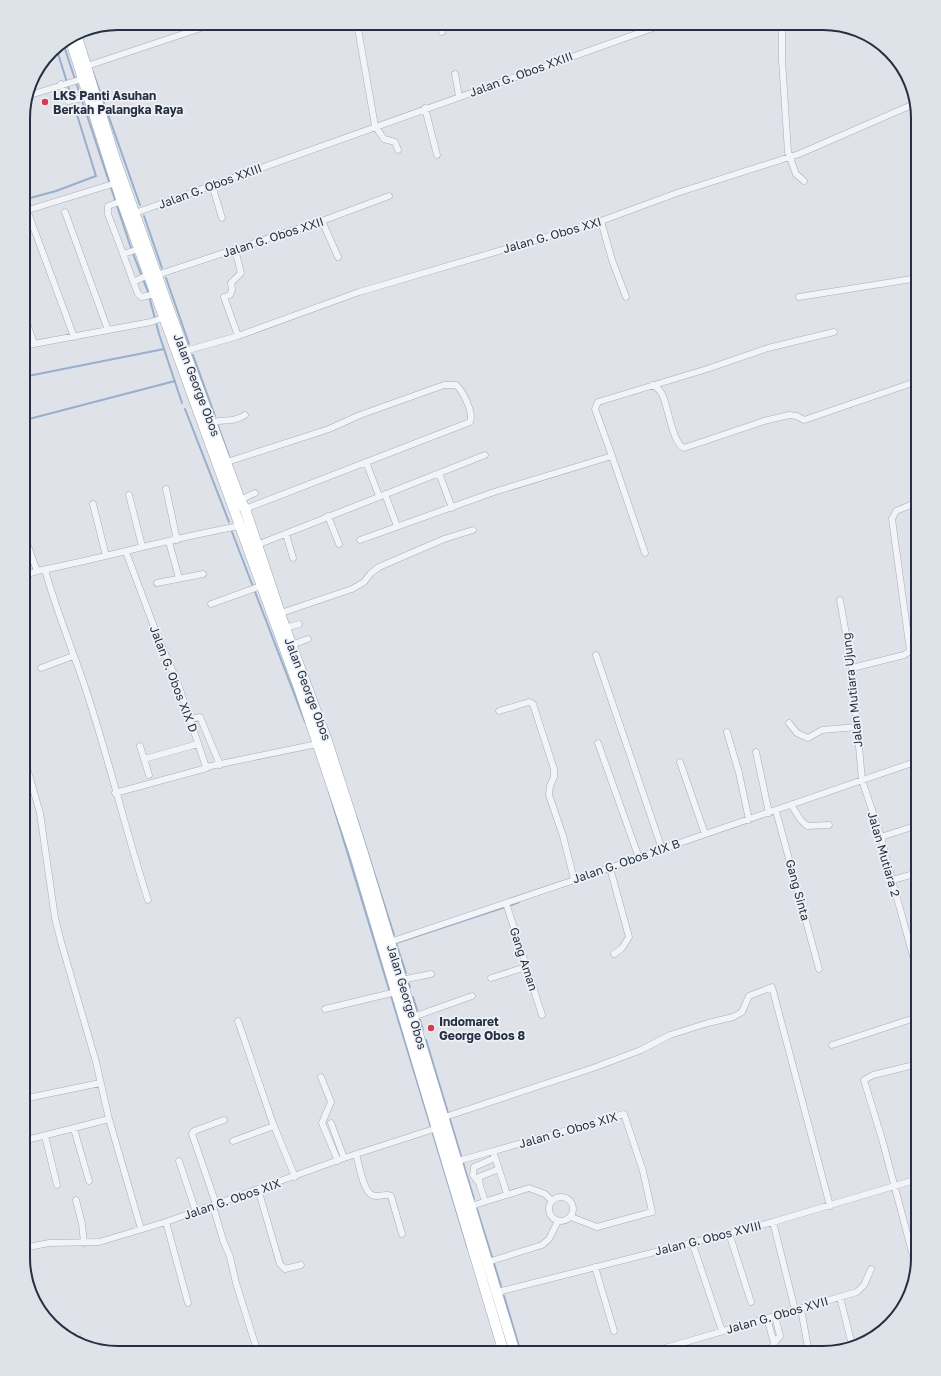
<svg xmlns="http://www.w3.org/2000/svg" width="941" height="1376" font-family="'Golos Text',sans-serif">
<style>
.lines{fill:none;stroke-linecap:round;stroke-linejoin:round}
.stream{stroke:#97afcc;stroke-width:2}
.minor-casing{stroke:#a8adb7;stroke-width:7}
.primary-casing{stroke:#9da6b6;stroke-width:11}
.minor{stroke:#f2f4f7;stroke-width:6}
.primary{stroke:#fff;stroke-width:10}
.poi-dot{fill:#d83a4d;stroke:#eef2f7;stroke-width:1.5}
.labels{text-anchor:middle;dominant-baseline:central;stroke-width:3.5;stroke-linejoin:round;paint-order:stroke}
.street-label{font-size:12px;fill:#263042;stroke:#eef2f7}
.poi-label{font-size:12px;font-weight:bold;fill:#263042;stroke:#eef2f7;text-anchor:start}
.rim{fill:none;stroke:#263042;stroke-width:2}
</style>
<rect width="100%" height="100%" fill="#dfe3e9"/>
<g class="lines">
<path class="stream" d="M 63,43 L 132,251 L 148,292 L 159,334 L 182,403
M 93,72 L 140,205
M 23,200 L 56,191 L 96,176 L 56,47
M 144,216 L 162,268
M 166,278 L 189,344
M 193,355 L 215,416
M 23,377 L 164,349
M 185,409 L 229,522
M 23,414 L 25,420 L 175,381
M 218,426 L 229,456
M 232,532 L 305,722
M 329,792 L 468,1249
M 356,816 L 394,935
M 509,906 L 519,902
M 406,973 L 396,943 L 505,907
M 409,984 L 410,987
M 413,997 L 417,1010
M 420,1020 L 423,1030
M 426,1040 L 474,1199
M 477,1209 L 501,1286
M 504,1296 L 521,1353"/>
<defs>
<path id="minor" d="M 357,23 L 375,126 L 384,139 L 395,142 L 398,150
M 440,23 L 442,32
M 782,23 L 782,60 L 788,152 L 796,174 L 804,181
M 87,66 L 216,23
M 455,74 L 459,96
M 61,84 L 68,101 L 88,97
M 27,96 L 82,79
M 425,108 L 437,155
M 212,185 L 222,218
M 122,201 L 108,206 L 108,214 L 138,294 L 142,297 L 155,294
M 27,210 L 74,337
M 25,211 L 119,182
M 65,212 L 108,330
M 135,213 L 667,23
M 322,221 L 338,257
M 601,221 L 612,260 L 626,297
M 235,249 L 241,273 L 231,283 L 232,290 L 230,295 L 224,297 L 238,336
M 123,254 L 139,249
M 157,275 L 330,218 L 389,196
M 133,282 L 148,275
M 799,297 L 918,278
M 23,311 L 34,344
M 23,346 L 151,322 L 166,317
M 185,351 L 238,336 L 359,292 L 601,221 L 677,193 L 799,154 L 914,104
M 653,385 C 656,387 660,390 662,394 C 668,405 672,443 684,448 L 764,421 L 789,415 L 797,416 L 804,420 L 918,381
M 212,423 C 224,418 230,424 245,415
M 612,456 L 645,553
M 227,462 L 329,429 L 360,415 L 444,385 L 456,385 C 463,391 474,413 470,422 L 245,509
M 366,462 L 379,496
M 439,473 L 452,508
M 166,489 L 177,540
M 385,494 L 397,526
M 129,495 L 142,546
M 240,500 L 255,493
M 93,504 L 106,556
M 328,516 L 339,544
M 286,534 L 293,558
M 360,540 L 494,492 L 612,456 L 595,409 L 598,402 L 707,369 L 768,348 L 834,332
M 169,542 L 179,578
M 257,545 L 485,455
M 126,552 L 159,640 L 177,681 L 206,767 L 317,744
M 45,570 C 56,609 71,646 84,684 C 108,755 125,829 148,900
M 37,571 C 105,558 171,538 240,526
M 23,576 L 37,571 L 23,532
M 157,583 L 203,574
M 840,600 L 852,668 L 862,780 L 881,837 L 892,880 L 918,974
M 211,604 L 261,586
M 281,613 L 352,589 L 364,582 L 371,573 L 379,567 L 444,539 L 473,530
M 285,628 L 299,624
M 291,645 L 308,639
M 596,655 L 662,849
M 41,668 L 73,656
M 852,668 L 904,655 L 910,651 L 892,519 L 896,511 L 918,502
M 499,711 L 529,702 L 533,704 L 554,769 L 554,777 L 550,786 L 549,795 L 563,836 L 574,879
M 190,719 L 200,717 L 220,765
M 789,723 L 797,733 L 808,738 L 822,730 L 856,727
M 727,732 L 739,773 L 749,820
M 598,743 L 639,858
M 140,746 L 149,775
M 756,752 L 769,813
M 23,754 L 40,813 L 55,918 L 61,942 L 96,1062 L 109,1119 L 141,1229
M 144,759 L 198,744
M 680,762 L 705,834
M 115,793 L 207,768
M 792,806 L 800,819 L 807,826 L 829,825
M 776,811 L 819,969
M 881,837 L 918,825
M 610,868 L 629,937 L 622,948 L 614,954
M 892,880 L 918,873
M 506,903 L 542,1015
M 390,942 L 610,868 L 662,849 L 918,761
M 491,978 L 526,967
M 401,980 L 431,974
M 325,1009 L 396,992
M 413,1017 L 472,996
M 238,1021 L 272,1121 L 295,1177
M 832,1045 L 918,1017
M 321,1077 L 331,1102 L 322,1123 L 338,1161
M 23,1099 L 100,1083
M 445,1117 L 593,1068 L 641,1050 L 670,1035 L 708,1023 L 733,1017 L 742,1012 L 749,996 L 772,987 L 830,1206
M 331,1123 L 344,1158
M 74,1129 L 89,1181
M 45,1136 L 57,1185
M 23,1141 L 109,1119
M 233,1141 L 274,1126
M 493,1151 L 507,1194
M 356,1154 C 359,1164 363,1191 372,1195 C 378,1198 385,1193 391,1196 L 402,1234
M 179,1161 L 196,1212
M 458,1161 L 624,1114 L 643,1171 L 652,1212 L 597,1227 L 571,1217
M 479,1183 L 473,1175 L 474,1167 L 495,1158
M 258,1189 L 280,1264 L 285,1269 L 301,1265
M549 1209a12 12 0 1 1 24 0a12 12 0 1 1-24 0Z
M 76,1200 L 82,1224 L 84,1243
M 485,1201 L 480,1186 L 479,1177 L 499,1169
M 216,1204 L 192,1134 L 194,1131 L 224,1120
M 213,1206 L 223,1240 L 230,1257 L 236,1283 L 258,1353
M 471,1206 L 529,1188 L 545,1194 L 552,1201
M 166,1222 L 188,1303
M 773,1222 L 795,1310
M 729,1233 L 751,1302
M 692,1242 L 722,1331
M 23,1248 L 49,1243 L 99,1242 L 166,1222 L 344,1158 L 437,1128
M 488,1262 L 542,1245 L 549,1239 L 558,1221
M 595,1267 L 614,1331
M 916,1267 L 882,1139 L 864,1080 L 873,1075 L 918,1064
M 498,1292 L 773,1222 L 918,1179
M 840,1297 L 852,1345
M 801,1309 L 809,1353
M 767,1318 L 774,1343
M 77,1336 L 79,1342
M 648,1353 L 857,1292 L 864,1285 L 871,1269
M 769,1353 L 774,1343 L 780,1336 L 775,1316"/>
<path id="primary" d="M 76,34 L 115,159 L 171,315 L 240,500 L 245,509 L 285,628 L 327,741 L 362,850 L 515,1353
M 70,38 L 120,196 L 299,688 L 356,858 L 504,1353"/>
</defs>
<use href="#minor" class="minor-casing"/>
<use href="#primary" class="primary-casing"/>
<use href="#minor" class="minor"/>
<use href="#primary" class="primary"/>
</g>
<g class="poi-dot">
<circle cx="45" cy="102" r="4"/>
<circle cx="431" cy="1028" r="4"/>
</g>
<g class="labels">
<g class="street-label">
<text transform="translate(521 74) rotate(-20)">Jalan G. Obos XXIII</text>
<text transform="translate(210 186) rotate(-20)">Jalan G. Obos XXIII</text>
<text transform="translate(552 235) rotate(-16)">Jalan G. Obos XXI</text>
<text transform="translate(273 237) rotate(-18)">Jalan G. Obos XXII</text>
<text transform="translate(197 385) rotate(69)">Jalan George Obos</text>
<text transform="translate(174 679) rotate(69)">Jalan G. Obos XIX D</text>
<text transform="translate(308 689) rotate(69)">Jalan George Obos</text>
<text transform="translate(852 690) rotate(-96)">Jalan Mutiara Ujung</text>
<text transform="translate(884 854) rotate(74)">Jalan Mutiara 2</text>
<text transform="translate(626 861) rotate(-19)">Jalan G. Obos XIX B</text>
<text transform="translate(798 890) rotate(75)">Gang Sinta</text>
<text transform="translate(524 959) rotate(72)">Gang Aman</text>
<text transform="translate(407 997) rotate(73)">Jalan George Obos</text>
<text transform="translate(568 1130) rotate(-16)">Jalan G. Obos XIX</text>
<text transform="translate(232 1199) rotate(-19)">Jalan G. Obos XIX</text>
<text transform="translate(708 1238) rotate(-14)">Jalan G. Obos XVIII</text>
<text transform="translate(777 1315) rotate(-16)">Jalan G. Obos XVII</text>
</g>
<g class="poi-label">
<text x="53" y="95">LKS Panti Asuhan<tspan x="53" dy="14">Berkah Palangka Raya</tspan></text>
<text x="439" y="1021">Indomaret<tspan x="439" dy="14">George Obos 8</tspan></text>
</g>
</g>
<path d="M0 0H941V1376H0ZM118 30H823A88 88 0 0 1 911 118V1258A88 88 0 0 1 823 1346H118A88 88 0 0 1 30 1258V118A88 88 0 0 1 118 30Z" fill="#dee2e9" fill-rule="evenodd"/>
<path class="rim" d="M118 30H823A88 88 0 0 1 911 118V1258A88 88 0 0 1 823 1346H118A88 88 0 0 1 30 1258V118A88 88 0 0 1 118 30Z"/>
</svg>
